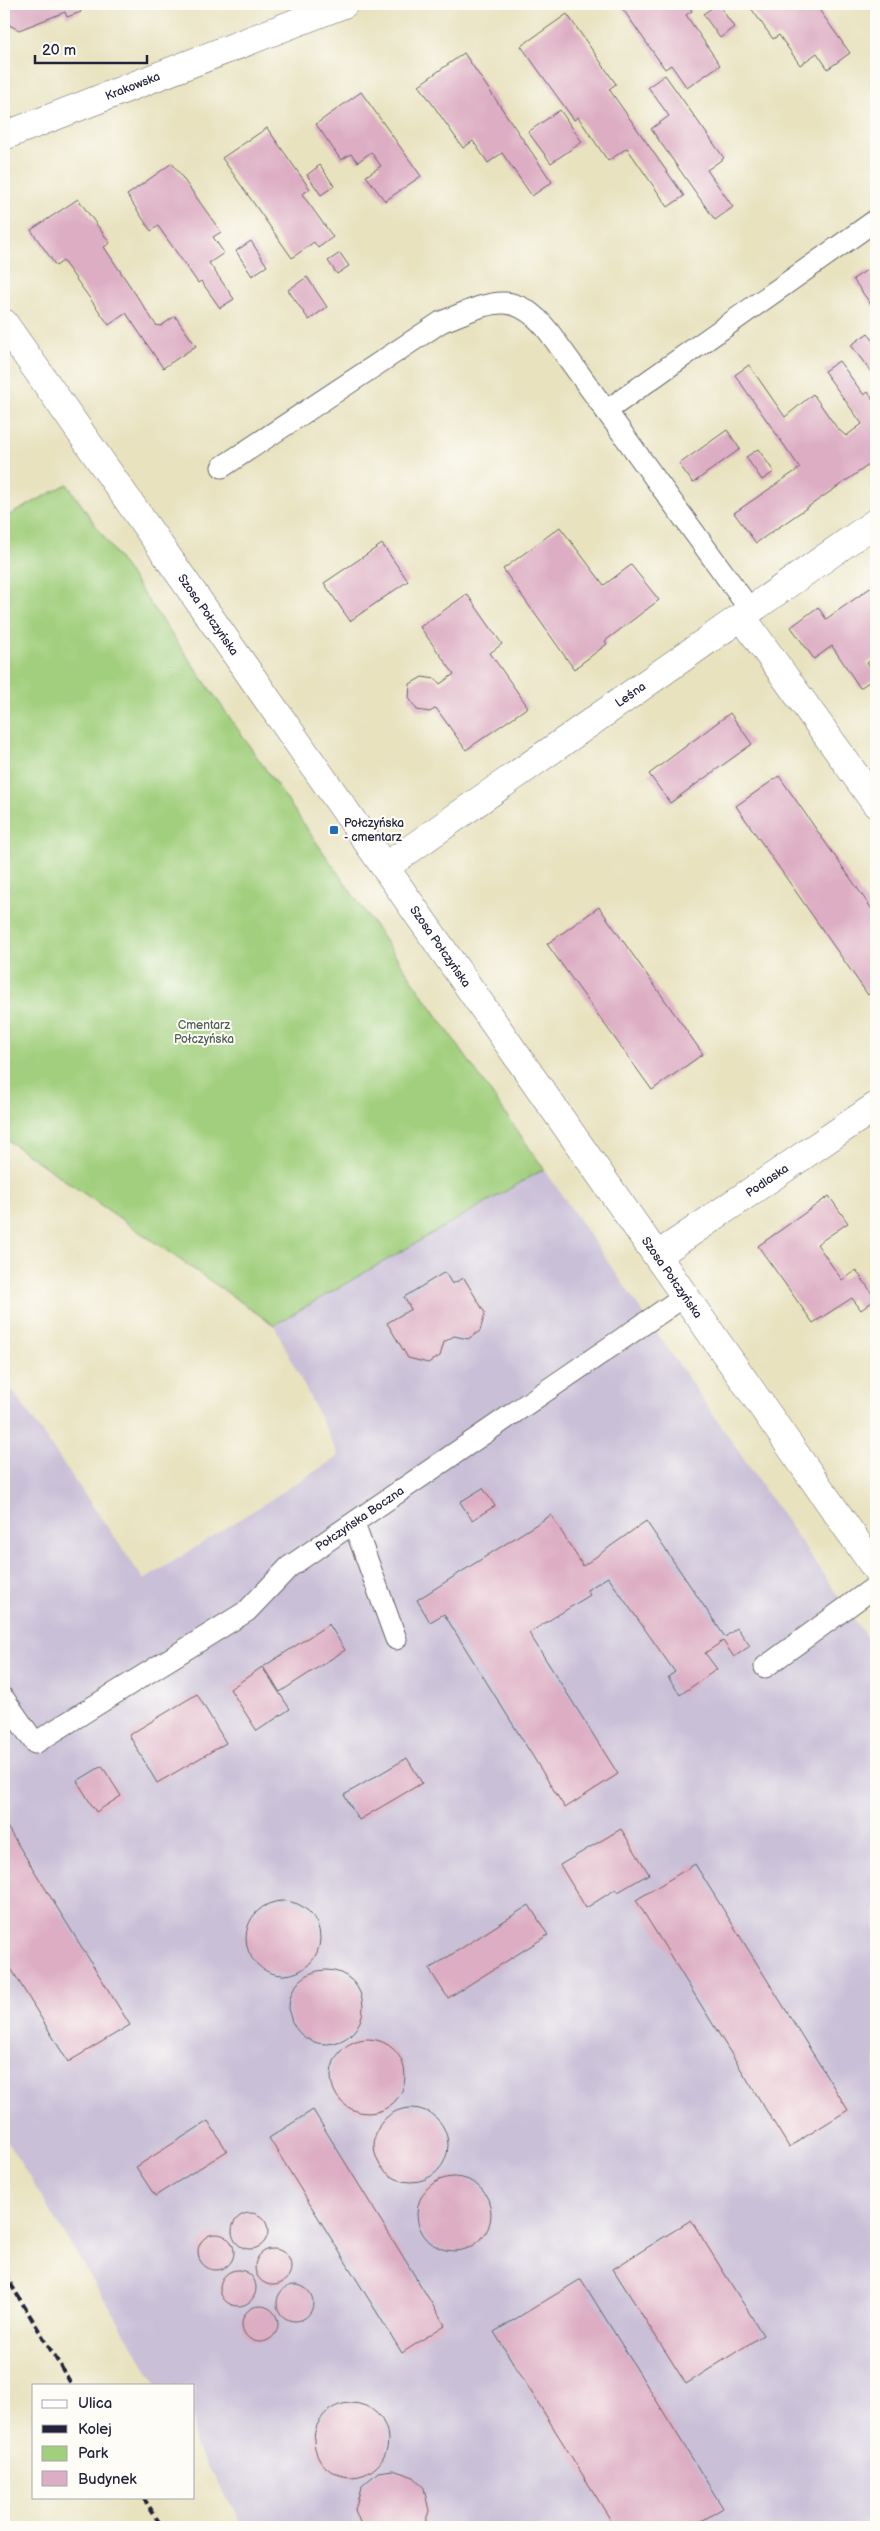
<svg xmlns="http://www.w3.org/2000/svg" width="880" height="2531" font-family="'Balsamiq Sans',sans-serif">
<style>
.industrial{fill:#c9bfd7}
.green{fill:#a1cf7d;stroke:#62785c}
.building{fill:#ddadc3}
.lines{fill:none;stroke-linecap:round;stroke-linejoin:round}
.service-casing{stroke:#676569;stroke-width:23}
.minor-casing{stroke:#676569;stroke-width:29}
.secondary-casing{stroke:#676569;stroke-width:29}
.service{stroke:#fff;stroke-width:21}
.minor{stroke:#fff;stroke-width:28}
.secondary{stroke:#fff;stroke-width:28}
.rail{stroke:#22223b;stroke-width:4;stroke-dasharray:8 4;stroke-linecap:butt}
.poi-dot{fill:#1f6fb2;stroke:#fdfcf7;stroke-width:2}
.labels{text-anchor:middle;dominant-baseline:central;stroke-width:4;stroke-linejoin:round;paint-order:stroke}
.street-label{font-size:12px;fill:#22223b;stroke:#fdfcf7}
.poi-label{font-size:12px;fill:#22223b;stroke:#fdfcf7;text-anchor:start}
.park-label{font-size:12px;fill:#4e5f52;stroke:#fdfcf7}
</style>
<rect width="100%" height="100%" fill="#fdfcf7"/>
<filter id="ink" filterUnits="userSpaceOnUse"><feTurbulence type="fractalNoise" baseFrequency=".02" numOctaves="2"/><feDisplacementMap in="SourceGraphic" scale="10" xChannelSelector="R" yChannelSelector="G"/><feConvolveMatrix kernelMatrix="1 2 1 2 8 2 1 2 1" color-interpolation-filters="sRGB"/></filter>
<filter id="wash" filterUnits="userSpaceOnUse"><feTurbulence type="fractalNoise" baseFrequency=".0096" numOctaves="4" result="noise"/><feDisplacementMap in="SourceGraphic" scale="20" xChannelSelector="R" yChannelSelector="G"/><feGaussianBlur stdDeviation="1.12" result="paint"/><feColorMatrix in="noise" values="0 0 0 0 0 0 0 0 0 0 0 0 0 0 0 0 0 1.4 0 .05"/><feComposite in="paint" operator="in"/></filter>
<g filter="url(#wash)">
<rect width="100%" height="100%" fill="#e8e2bf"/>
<path class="industrial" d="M 544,1169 L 876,1651 L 876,2527 L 245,2527 L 194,2444 L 194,2385 L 157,2385 L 4,2136 L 4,1378 L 144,1580 L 339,1456 L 274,1325 Z"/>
<path class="green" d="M 67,484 L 544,1169 L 274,1325 L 4,1138 L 4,518 Z"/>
<g id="blocks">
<path class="building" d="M 4,4 L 78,4 L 81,12 L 67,17 L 65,12 L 19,30 L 9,25 L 4,12 Z
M 628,4 L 687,4 L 692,11 L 686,15 L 720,65 L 687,88 L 671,65 L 665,69 L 622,8 Z
M 718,4 L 734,27 L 720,38 L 703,14 Z
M 748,4 L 815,4 L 850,53 L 828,69 L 817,53 L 800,65 L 779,35 L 773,39 Z
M 567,14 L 616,84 L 609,89 L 684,196 L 668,207 L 627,148 L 608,161 L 578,117 L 574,120 L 521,46 Z
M 464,53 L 552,182 L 532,196 L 502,153 L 488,163 L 473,141 L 463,148 L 419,85 Z
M 665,75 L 724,158 L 707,170 L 733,207 L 715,220 L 651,129 L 669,116 L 648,87 Z
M 361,92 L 421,176 L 385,201 L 366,176 L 381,166 L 371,152 L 358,162 L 351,154 L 341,160 L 316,124 Z
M 560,110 L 582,142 L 551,163 L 528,132 Z
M 267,128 L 310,189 L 302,194 L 333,237 L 318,248 L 314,242 L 292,258 L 222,158 Z
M 172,163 L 221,232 L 213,237 L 224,253 L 209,263 L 234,299 L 220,308 L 201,281 L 198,283 L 158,226 L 151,231 L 127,195 Z
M 320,165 L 334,186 L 321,195 L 307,175 Z
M 78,199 L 110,243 L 104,247 L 156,325 L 161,326 L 175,316 L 196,346 L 163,368 L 126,313 L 109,325 L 63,261 L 56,266 L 31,230 Z
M 251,241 L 267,266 L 252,276 L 236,251 Z
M 340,253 L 349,266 L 337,274 L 328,261 Z
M 867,270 L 876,282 L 876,303 L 872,306 L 853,279 Z
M 307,277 L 327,307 L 309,320 L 288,290 Z
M 868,333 L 876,345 L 876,379 L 851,345 Z
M 839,361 L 864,395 L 868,392 L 876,404 L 876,460 L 756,543 L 734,513 L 800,468 L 735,375 L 749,365 L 785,417 L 813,394 L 837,428 L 846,436 L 862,424 L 824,371 Z
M 727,430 L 740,449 L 693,483 L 679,464 Z
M 758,449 L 774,472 L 762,480 L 746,457 Z
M 560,527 L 604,585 L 631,565 L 659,600 L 605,641 L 607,644 L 574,669 L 503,569 Z
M 382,544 L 408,581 L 350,621 L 324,583 Z
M 876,584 L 876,657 L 867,663 L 876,677 L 860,688 L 832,646 L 814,659 L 791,627 L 818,607 L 826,619 Z
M 467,594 L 502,644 L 490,653 L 528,707 L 466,750 L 436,708 L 430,712 L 417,710 L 409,698 L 410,684 L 422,677 L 436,679 L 440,684 L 454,674 L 420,627 Z
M 730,713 L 752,744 L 670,803 L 649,774 Z
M 779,776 L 876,915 L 876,989 L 868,995 L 736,806 Z
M 599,907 L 703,1054 L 652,1090 L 547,944 Z
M 829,1196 L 848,1223 L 817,1244 L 842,1280 L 856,1270 L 876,1299 L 861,1310 L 852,1298 L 813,1323 L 758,1246 Z
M 445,1272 L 452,1284 L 464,1278 L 485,1313 L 480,1331 L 468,1339 L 454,1336 L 444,1342 L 440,1356 L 428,1363 L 408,1358 L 387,1323 L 411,1309 L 404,1297 Z
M 483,1488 L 495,1506 L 472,1520 L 460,1502 Z
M 551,1515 L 583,1566 L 646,1521 L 725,1637 L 737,1628 L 750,1646 L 734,1657 L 723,1641 L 705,1653 L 717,1669 L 680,1695 L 668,1677 L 675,1672 L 608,1577 L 587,1590 L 590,1595 L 529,1633 L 618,1774 L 565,1808 L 444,1614 L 430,1622 L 417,1600 Z
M 329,1624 L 345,1650 L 280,1692 L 263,1667 Z
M 262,1667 L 290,1709 L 257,1731 L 230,1689 Z
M 197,1694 L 226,1743 L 157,1783 L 129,1735 Z
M 407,1758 L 422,1783 L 359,1820 L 344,1795 Z
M 102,1766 L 121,1796 L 96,1812 L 77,1781 Z
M 4,1822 L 130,2025 L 68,2062 L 4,1957 Z
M 621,1829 L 649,1874 L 618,1892 L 616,1889 L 586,1908 L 560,1865 Z
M 695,1864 L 848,2110 L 789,2147 L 636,1900 Z
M246 1938a37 37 0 1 1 74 0a37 37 0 1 1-74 0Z
M 529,1905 L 548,1935 L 448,1998 L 429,1969 Z
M289 2007a37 37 0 1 1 74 0a37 37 0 1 1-74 0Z
M331 2076a37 37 0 1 1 74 0a37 37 0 1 1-74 0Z
M374 2145a37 37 0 1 1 74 0a37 37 0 1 1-74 0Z
M 313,2110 L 445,2325 L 402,2353 L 269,2138 Z
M 208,2121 L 227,2151 L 155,2196 L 136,2167 Z
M417 2214a37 37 0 1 1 74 0a37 37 0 1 1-74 0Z
M232 2231a18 18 0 1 1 36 0a18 18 0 1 1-36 0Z
M 691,2220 L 763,2335 L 686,2384 L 613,2269 Z
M198 2252a18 18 0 1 1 36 0a18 18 0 1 1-36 0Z
M255 2267a18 18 0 1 1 36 0a18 18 0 1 1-36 0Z
M220 2288a18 18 0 1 1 36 0a18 18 0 1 1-36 0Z
M 581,2279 L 723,2508 L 692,2527 L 615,2527 L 494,2332 Z
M277 2303a18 18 0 1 1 36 0a18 18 0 1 1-36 0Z
M242 2324a18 18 0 1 1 36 0a18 18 0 1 1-36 0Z
M314 2440a37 37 0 1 1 74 0a37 37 0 1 1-74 0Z
M 393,2470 L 414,2477 L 424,2488 L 429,2511 L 424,2526 L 362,2527 L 355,2510 L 361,2487 L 378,2472 Z"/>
</g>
</g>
<g filter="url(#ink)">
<use href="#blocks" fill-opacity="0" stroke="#676569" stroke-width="1"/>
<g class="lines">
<defs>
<g id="service">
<path d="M 606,411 L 876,220"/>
<path d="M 222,467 L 441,322 C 488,304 513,286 549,332 L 751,611"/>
<path d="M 354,1524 L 396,1639"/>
<path d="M 765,1667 L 876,1586"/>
<path id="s1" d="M 4,1699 L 35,1743 L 247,1611 L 289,1567 L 686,1295"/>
</g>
<g id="minor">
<path id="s2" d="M 4,136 L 344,4"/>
<path d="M 742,617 L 876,804"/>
<path id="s3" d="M 385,867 L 876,522"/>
<path id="s4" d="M 658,1255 L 876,1106"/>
</g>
<g id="secondary">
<path id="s5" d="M 4,323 L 876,1569"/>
</g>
</defs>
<use href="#service" class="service-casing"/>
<use href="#minor" class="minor-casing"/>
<use href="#secondary" class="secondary-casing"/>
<use href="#service" class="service"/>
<use href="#minor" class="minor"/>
<use href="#secondary" class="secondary"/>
<path class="rail" d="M 4,2273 L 72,2385
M 143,2497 L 162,2527"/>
</g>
</g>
<rect class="poi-dot" x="329" y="825" width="10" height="10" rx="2.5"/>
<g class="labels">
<g class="street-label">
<text stroke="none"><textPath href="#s2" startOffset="138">Krakowska</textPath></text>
<text stroke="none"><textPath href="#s5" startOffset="356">Szosa Połczyńska</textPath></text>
<text stroke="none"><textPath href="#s3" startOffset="300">Leśna</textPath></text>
<text stroke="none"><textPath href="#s5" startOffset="761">Szosa Połczyńska</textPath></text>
<text stroke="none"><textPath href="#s4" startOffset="132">Podlaska</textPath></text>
<text stroke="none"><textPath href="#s5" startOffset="1165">Szosa Połczyńska</textPath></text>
<text stroke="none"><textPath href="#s1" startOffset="450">Połczyńska Boczna</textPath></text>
</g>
<g class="poi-label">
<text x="344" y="823">Połczyńska<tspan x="344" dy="14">- cmentarz</tspan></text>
</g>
<g class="park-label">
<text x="204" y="1025">Cmentarz<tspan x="204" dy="14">Połczyńska</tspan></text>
</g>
</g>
<rect width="880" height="2531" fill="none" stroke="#fdfcf7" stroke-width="20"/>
<rect x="32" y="2384" width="162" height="115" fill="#fdfcf7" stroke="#a5a5ac"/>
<rect x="42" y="2400" width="25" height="8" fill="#ffffff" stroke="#a5a5ac"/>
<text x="78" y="2408" font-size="15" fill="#22223b">Ulica</text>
<rect x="42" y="2425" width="25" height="8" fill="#22223b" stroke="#a5a5ac"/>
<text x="78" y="2434" font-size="15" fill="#22223b">Kolej</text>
<rect x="42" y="2446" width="25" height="15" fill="#a1cf7d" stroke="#a5a5ac"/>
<text x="78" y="2458" font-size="15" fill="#22223b">Park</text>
<rect x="42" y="2471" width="25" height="15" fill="#ddadc3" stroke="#a5a5ac"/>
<text x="78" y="2484" font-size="15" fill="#22223b">Budynek</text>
<path d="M35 55v8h112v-8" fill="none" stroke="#22223b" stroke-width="2.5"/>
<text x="42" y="55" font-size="15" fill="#22223b" stroke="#fdfcf7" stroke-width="4" paint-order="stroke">20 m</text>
</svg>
